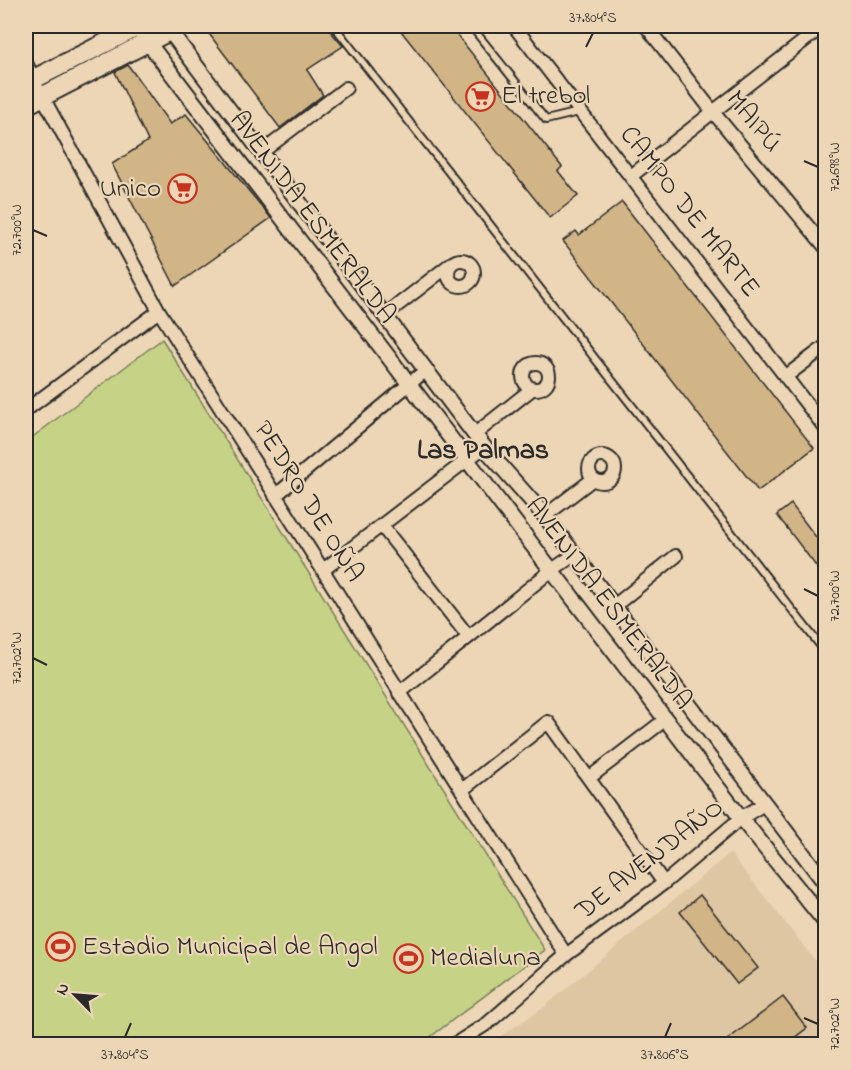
<svg xmlns="http://www.w3.org/2000/svg" width="851" height="1070" font-family="'Indie Flower',sans-serif">
<style>
.built{fill:#dec6a2}
.green{fill:#c6d387;stroke:#787f59;stroke-width:1.5}
.building{fill:#d2b587;stroke:#2b2b2b;stroke-width:1.5}
.lines{fill:none;stroke-linecap:round;stroke-linejoin:round}
.service-casing{stroke:#2b2b2b;stroke-width:10}
.minor-casing{stroke:#2b2b2b;stroke-width:16}
.tertiary-casing{stroke:#2b2b2b;stroke-width:18}
.primary-casing{stroke:#2b2b2b;stroke-width:22}
.service{stroke:#edd6b5;stroke-width:6}
.minor{stroke:#edd6b5;stroke-width:12}
.tertiary{stroke:#edd6b5;stroke-width:14}
.primary{stroke:#edd6b5;stroke-width:18}
.ticks{fill:none;stroke:#2b2b2b;stroke-width:2}
.labels{text-anchor:middle;dominant-baseline:central;stroke-width:4.5;stroke-linejoin:round;paint-order:stroke}
.poi-label{font-size:27px;fill:#2b2b2b;stroke:#edd6b5;text-anchor:start}
.street-label{font-size:27px;fill:#2b2b2b;stroke:#edd6b5}
.neighbourhood-label{font-size:28px;font-weight:bold;fill:#2b2b2b;stroke:#edd6b5}
.neatline{fill:none;stroke:#2b2b2b;stroke-width:2}
.ticks-label{font-size:15px;text-anchor:middle;fill:#2b2b2b}
</style>
<rect width="100%" height="100%" fill="#edd6b5"/>
<filter id="ink" filterUnits="userSpaceOnUse"><feTurbulence type="fractalNoise" baseFrequency=".0167" numOctaves="2"/><feDisplacementMap in="SourceGraphic" scale="12" xChannelSelector="R" yChannelSelector="G"/><feConvolveMatrix kernelMatrix="1 2 1 2 8 2 1 2 1" color-interpolation-filters="sRGB"/></filter>
<g filter="url(#ink)">
<path class="built" d="M 730,853 L 825,973 L 825,1044 L 489,1044 L 543,1008 Z"/>
<path class="green" d="M 162,339 L 545,950 L 421,1044 L 26,1044 L 26,442 Z"/>
<path class="building" d="M 218,26 L 326,26 L 343,46 L 307,70 L 323,95 L 280,128 L 207,31 Z
M 397,26 L 450,26 L 562,167 L 558,171 L 578,196 L 550,218 Z
M 128,65 L 170,124 L 186,114 L 271,218 L 175,286 L 112,164 L 148,141 L 115,72 Z
M 622,202 L 814,448 L 758,491 L 563,241 L 576,231 L 579,235 Z
M 791,504 L 825,549 L 825,578 L 777,515 Z
M 700,895 L 758,968 L 737,984 L 680,912 Z
M 783,997 L 807,1028 L 786,1044 L 722,1044 Z"/>
<g class="lines">
<defs>
<path id="service" d="M 334,26 L 826,653
M 471,26 L 546,120 L 579,112"/>
<path id="minor" d="M 514,26 L 826,429
M 646,26 L 713,112 L 826,248
M 39,90 L 159,311 L 566,955
M 262,152 L 346,88
M 631,176 L 823,26
M448 273a13 13 0 1 1 26 0a13 13 0 1 1-26 0Z
M 385,315 L 452,263
M523 376a13 13 0 1 1 26 0a13 13 0 1 1-26 0Z
M 785,377 L 826,346
M 26,410 L 159,311
M 475,434 L 532,389
M589 469a13 13 0 1 1 26 0a13 13 0 1 1-26 0Z
M 275,496 L 426,370
M 545,516 L 593,479
M 382,526 L 468,636
M 323,570 L 484,447
M 613,607 L 676,556
M 399,693 L 552,570 L 574,555
M 589,778 L 666,719
M 462,790 L 548,722 L 664,883
M 455,1044 L 488,1023 L 566,955 L 664,883 L 741,818 L 764,804"/>
<path id="tertiary" d="M 166,26 L 484,447 L 545,516 L 826,884
M 143,36 L 741,818 L 826,923
M 26,65 L 32,79"/>
<path id="primary" d="M 26,83 L 139,26
M 26,105 L 179,26"/>
</defs>
<use href="#service" class="service-casing"/>
<use href="#minor" class="minor-casing"/>
<use href="#tertiary" class="tertiary-casing"/>
<use href="#primary" class="primary-casing"/>
<use href="#service" class="service"/>
<use href="#minor" class="minor"/>
<use href="#tertiary" class="tertiary"/>
<use href="#primary" class="primary"/>
</g>
</g>
<path class="ticks" d="M 586,47 L 593,33M 804,161 L 818,167M 33,230 L 47,236M 804,589 L 818,596M 33,658 L 47,665M 804,1018 L 818,1024M 125,1037 L 131,1023M 665,1037 L 671,1023"/>
<defs>
<symbol id="supermarket-ring" viewBox="-11 -11 22 22"><circle r="9.5" fill="#edd6b5" stroke="#c8321e" stroke-width="1.5"/><path d="M-6-5.5h2.5l.6 2H6L4.5 2H-2.5L-4.4-4H-6ZM-1.5 3.2a1.3 1.3 0 1 0 .1 0ZM3 3.2a1.3 1.3 0 1 0 .1 0Z" fill="#c8321e"/></symbol>
<symbol id="stadium-ring" viewBox="-11 -11 22 22"><circle r="9.5" fill="#edd6b5" stroke="#c8321e" stroke-width="1.5"/><path d="M0-5a6.5 5 0 1 0 0 10a6.5 5 0 1 0 0-10ZM-3.5-1.8h7v3.6h-7Z" fill="#c8321e"/></symbol>
</defs>
<g fill-rule="evenodd">
<use href="#supermarket-ring" x="464" y="80" width="33" height="33"/>
<use href="#supermarket-ring" x="166" y="172" width="33" height="33"/>
<use href="#stadium-ring" x="44" y="930" width="33" height="33"/>
<use href="#stadium-ring" x="392" y="942" width="33" height="33"/>
</g>
<g class="labels">
<g class="poi-label">
<text x="501" y="96">El trebol</text>
<text x="161" y="189" text-anchor="end">Unico</text>
<text x="82" y="947">Estadio Municipal de Angol</text>
<text x="430" y="958">Medialuna</text>
</g>
<g class="street-label">
<text transform="translate(753 122) rotate(51)">MAIPÚ</text>
<text transform="translate(689 212) rotate(52)">CAMPO DE MARTE</text>
<text transform="translate(312 218) rotate(53)">AVENIDA ESMERALDA</text>
<text transform="translate(308 502) rotate(58)">PEDRO DE OÑA</text>
<text transform="translate(608 604) rotate(53)">AVENIDA ESMERALDA</text>
<text transform="translate(650 860) rotate(-38)">DE AVENDAÑO</text>
</g>
<g class="neighbourhood-label">
<text x="483" y="451">Las Palmas</text>
</g>
</g>
<rect width="851" height="1070" fill="none" stroke="#edd6b5" stroke-width="66"/>
<g transform="translate(75 995) rotate(295)" stroke="#edd6b5" stroke-width="4.5" paint-order="stroke">
<path d="M0-4.5L10 22L0 15L-10 22Z" fill="#2b2b2b"/>
<text y="-9" font-size="16" font-weight="bold" text-anchor="middle" fill="#2b2b2b">N</text>
</g>
<rect x="33" y="33" width="785" height="1004" class="neatline"/>
<g class="ticks-label">
<text x="593" y="22">37.804°S</text>
<text transform="translate(834 167) rotate(-90)" y="5">72.698°W</text>
<text transform="translate(16 230) rotate(-90)" y="5">72.700°W</text>
<text transform="translate(834 596) rotate(-90)" y="5">72.700°W</text>
<text transform="translate(16 658) rotate(-90)" y="5">72.702°W</text>
<text transform="translate(834 1024) rotate(-90)" y="5">72.702°W</text>
<text x="125" y="1059">37.804°S</text>
<text x="665" y="1059">37.806°S</text>
</g>
</svg>
